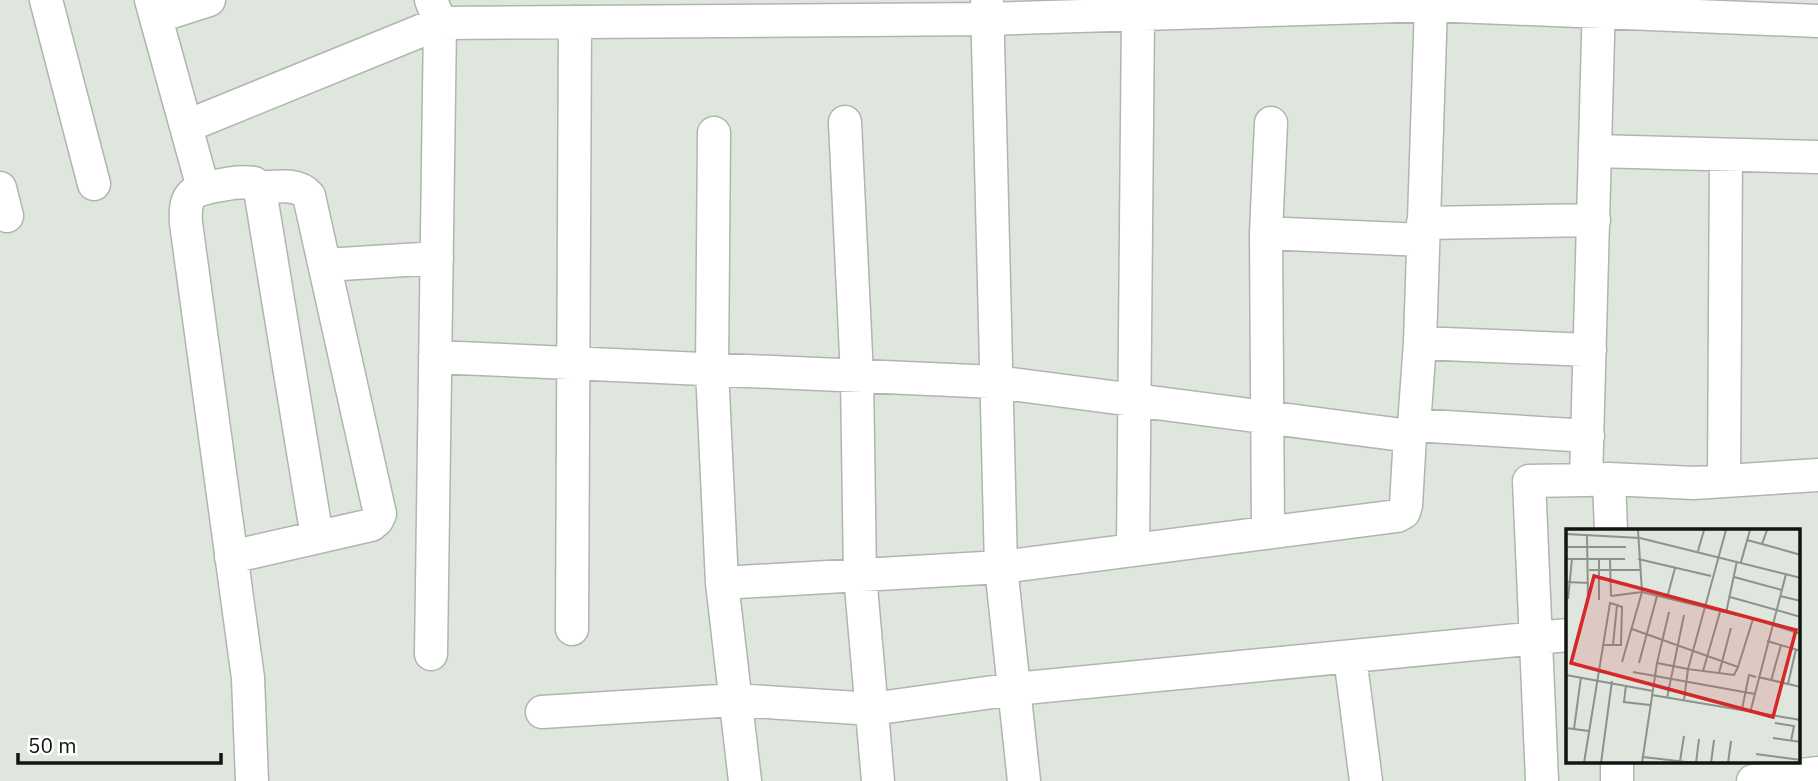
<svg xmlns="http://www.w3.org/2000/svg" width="1818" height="781" font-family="'IBM Plex Sans',sans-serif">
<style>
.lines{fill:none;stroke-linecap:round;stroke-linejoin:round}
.minor-casing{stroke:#afb6ae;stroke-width:35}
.minor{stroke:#fff;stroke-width:32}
.inset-road{fill:none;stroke:#8c928c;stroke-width:2}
.view{fill:#d62828;fill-opacity:0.15;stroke:#d62828;stroke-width:3.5}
.inset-edge{fill:none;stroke:#121512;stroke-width:3.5}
</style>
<rect width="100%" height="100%" fill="#dee6dd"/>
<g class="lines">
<defs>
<path id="minor" d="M 46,0 L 94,184
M 151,0 L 203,188
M 431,0 L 440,23 L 431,654
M 1599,0 L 1586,480 L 1609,479 L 1611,531
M 156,17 L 209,0
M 845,122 L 857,376 L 860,575 L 878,781
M 187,126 L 440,23 L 988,19 L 1431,5
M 714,133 L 712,370 L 722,583
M 1595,151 L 1818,157
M 0,188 L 7,216
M 1423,223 L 1594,220
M 1266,233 L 1423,240
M 325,265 L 437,258
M 1420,343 L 1590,350
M 435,357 L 996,382 L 1410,436 L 1414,425 L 1420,343 L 1431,5 L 1818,21
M 1414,425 L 1588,436
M 1609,479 L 1694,483 L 1818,475
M 1724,481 L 1726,155
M 1268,532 L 1266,233 L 1271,123
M 1133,550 L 1138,14
M 231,557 L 371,525 L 377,520 L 380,514 L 309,196 C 297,182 275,187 258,188
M 572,629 L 575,22
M 1350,657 L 1366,781
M 542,712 L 735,700 L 872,709 L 1014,689 L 1568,635
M 1617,762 L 1617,781
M 1542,780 L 1529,481 L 1586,480
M 252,781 L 248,678 L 186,223 C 184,192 193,190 221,185 C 232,183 243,181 254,183 L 260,190 L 317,537
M 745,781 L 722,583 L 1001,567 L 987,0
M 1024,781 L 1001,567 L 1397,516 L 1404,512 L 1406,505 L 1410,436
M 1753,781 L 1818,773"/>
</defs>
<use href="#minor" class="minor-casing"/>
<use href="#minor" class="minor"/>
</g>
<g transform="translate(1566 529)">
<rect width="234" height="234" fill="#dee6dd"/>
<path class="inset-road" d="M 0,5 L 74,9 L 235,49M 21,6 L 22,72M 181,11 L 196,15 L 201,1M 196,15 L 235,26M 0,18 L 60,18M 132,22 L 138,1M 0,30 L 59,30M 44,30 L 45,67M 72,30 L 145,47M 175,33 L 184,1M 23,41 L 74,41M 168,48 L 216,61M 0,53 L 23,54M 45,67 L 76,63 L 187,90M 214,67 L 235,72M 164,68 L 235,88M 101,69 L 109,39M 2,70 L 6,30M 33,71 L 33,30M 160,84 L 171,32M 66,100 L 172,138 L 187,90 L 235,105M 201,112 L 235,122M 37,116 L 55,116 L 56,78 L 51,76M 56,133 L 76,63 L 72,1M 73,134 L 91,67M 91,134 L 103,83M 137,142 L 154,83M 67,143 L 189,165M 153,144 L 165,99M 0,146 L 87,162M 192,148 L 235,158M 205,152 L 215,116M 222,155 L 230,120M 60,156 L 58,173 L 84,176M 86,166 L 235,191M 101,169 L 118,86M 118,171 L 122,140 L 168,146 L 172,138M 176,180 L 183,146 L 190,148M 184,184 L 220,45M 209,194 L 228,197 L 225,212M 0,199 L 23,202M 8,200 L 15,148M 207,209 L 235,213M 190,225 L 235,231M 77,228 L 129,234M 114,232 L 118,207M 18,234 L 44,74 L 51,76 L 47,116M 35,234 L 46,152M 76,234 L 91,134 L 122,140 L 160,1M 130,234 L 133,210M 145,234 L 148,211M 162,234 L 165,212"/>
<path class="view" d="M 28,47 L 230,101 L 207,188 L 5,134 Z"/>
<rect width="234" height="234" class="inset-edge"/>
</g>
<path d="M18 753v10h203v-10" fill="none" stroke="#121512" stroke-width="3.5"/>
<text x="28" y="753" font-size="21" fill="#121512" stroke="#ffffff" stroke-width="5" paint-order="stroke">50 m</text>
</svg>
